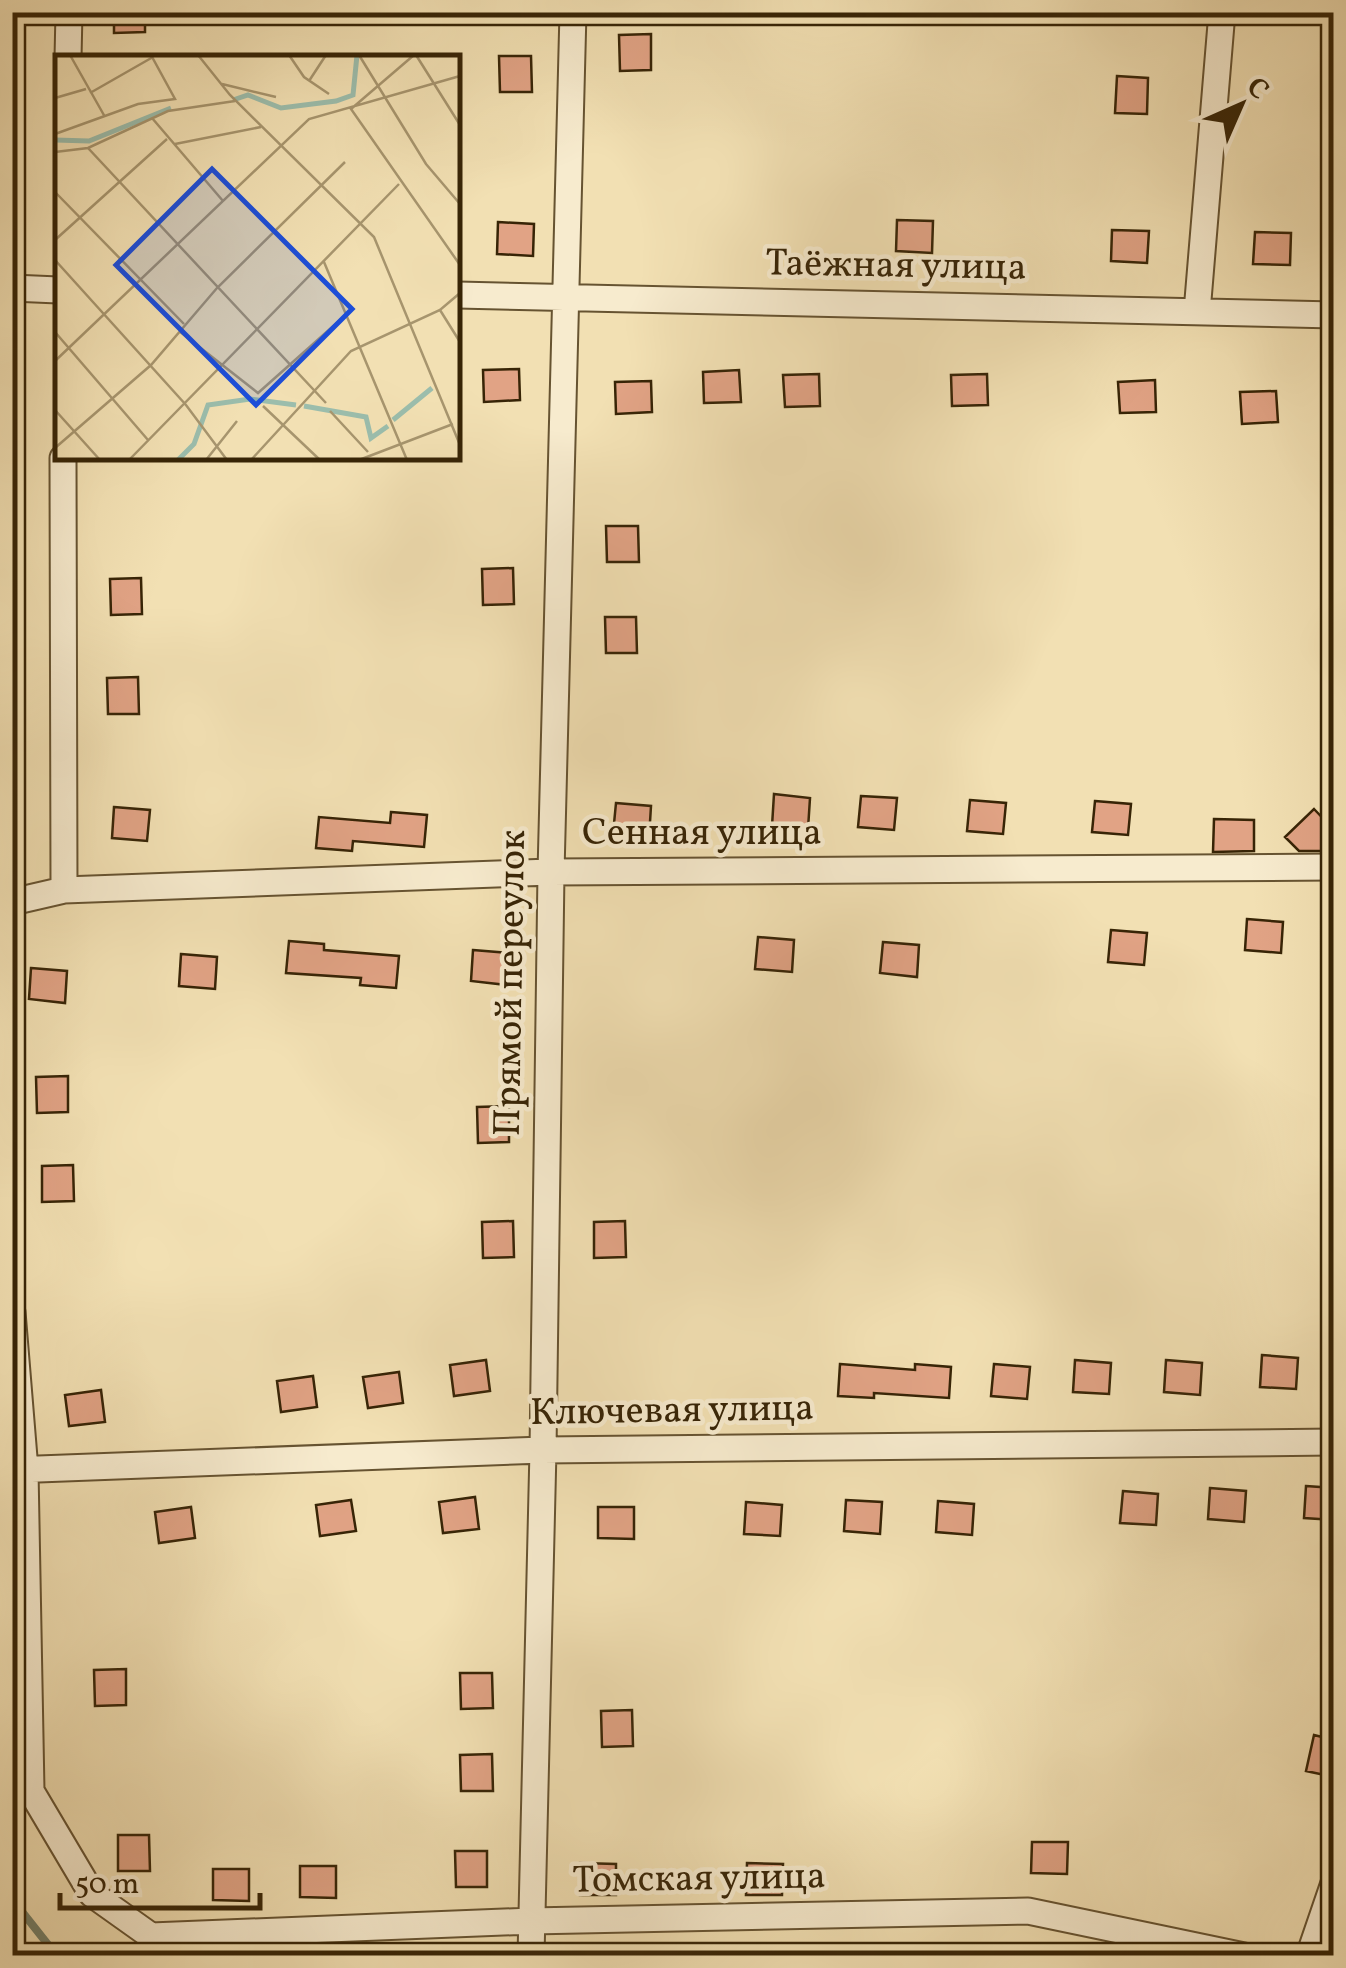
<svg xmlns="http://www.w3.org/2000/svg" width="1346" height="1968" font-family="Vollkorn,serif">
<style>
.lines{fill:none;stroke-linecap:round;stroke-linejoin:round}
.stream{stroke:#73806a;stroke-width:8}
.building{fill:#e1a385;stroke:#372406;stroke-width:2.5}
.minor-casing{stroke:#665331;stroke-width:29}
.minor{stroke:#f7ebce;stroke-width:25}
.labels{text-anchor:middle;dominant-baseline:central;stroke-width:9;stroke-linejoin:round;paint-order:stroke}
.street-label{font-size:38px;fill:#372406;stroke:#f7ebce}
.inset-river{fill:none;stroke:#9bbdac;stroke-width:5}
.inset-road{fill:none;stroke:#a7956e;stroke-width:2.5}
.view{fill:#1d4ed8;fill-opacity:0.15;stroke:#1d4ed8;stroke-width:5}
.inset-edge{fill:none;stroke:#372406;stroke-width:5}
</style>
<rect width="100%" height="100%" fill="#f2e0b3"/>
<filter id="stains"><feTurbulence type="fractalNoise" baseFrequency=".002" numOctaves="4"/><feColorMatrix values="0 0 0 0 .2 0 0 0 0 .09 0 0 0 0 .02 0 0 0 .5 -.17"/></filter>
<radialGradient id="worn" r=".72"><stop offset=".6" stop-color="#630" stop-opacity="0"/><stop offset="1" stop-color="#630" stop-opacity=".3"/></radialGradient>
<g class="lines">
<path class="stream" d="M 12,1899 L 57,1956"/>
</g>
<path class="building" d="M 114,12 L 145,12 L 145,32 L 114,33 Z
M 651,34 L 651,70 L 620,71 L 619,35 Z
M 499,56 L 531,56 L 532,92 L 500,92 Z
M 1117,76 L 1148,78 L 1147,114 L 1115,113 Z
M 897,220 L 933,221 L 932,253 L 896,251 Z
M 498,222 L 534,224 L 533,256 L 497,254 Z
M 1112,230 L 1149,231 L 1147,263 L 1111,261 Z
M 1255,232 L 1291,233 L 1290,265 L 1253,264 Z
M 519,369 L 520,400 L 484,402 L 483,370 Z
M 739,370 L 741,402 L 704,403 L 703,372 Z
M 819,374 L 820,406 L 785,407 L 783,375 Z
M 987,374 L 988,405 L 952,406 L 951,375 Z
M 1155,380 L 1156,412 L 1120,413 L 1118,382 Z
M 651,381 L 652,412 L 616,414 L 615,382 Z
M 1276,391 L 1278,422 L 1242,424 L 1240,392 Z
M 606,526 L 638,526 L 639,562 L 607,562 Z
M 513,568 L 514,604 L 483,605 L 482,569 Z
M 141,578 L 142,614 L 111,615 L 110,579 Z
M 605,617 L 636,617 L 637,653 L 606,653 Z
M 138,677 L 139,714 L 108,714 L 107,678 Z
M 774,794 L 810,798 L 808,829 L 772,826 Z
M 861,796 L 897,798 L 894,830 L 858,827 Z
M 970,800 L 1006,803 L 1003,834 L 967,831 Z
M 1095,801 L 1131,804 L 1128,835 L 1092,832 Z
M 616,803 L 651,806 L 649,838 L 613,834 Z
M 114,807 L 150,810 L 147,841 L 112,838 Z
M 1314,809 L 1334,830 L 1334,846 L 1329,851 L 1299,851 L 1285,837 Z
M 391,812 L 427,815 L 424,847 L 353,841 L 352,851 L 316,848 L 319,817 L 390,823 Z
M 1214,819 L 1254,820 L 1254,851 L 1213,852 Z
M 1247,919 L 1283,922 L 1281,953 L 1245,950 Z
M 1111,930 L 1147,933 L 1144,965 L 1108,962 Z
M 758,937 L 794,940 L 792,972 L 755,969 Z
M 289,941 L 324,944 L 324,950 L 399,956 L 396,988 L 360,985 L 361,978 L 286,973 Z
M 883,942 L 919,945 L 917,977 L 880,973 Z
M 473,950 L 509,953 L 507,985 L 471,981 Z
M 181,954 L 217,957 L 215,989 L 179,986 Z
M 31,968 L 67,971 L 65,1003 L 29,999 Z
M 68,1076 L 68,1112 L 37,1113 L 36,1077 Z
M 509,1106 L 509,1142 L 478,1143 L 477,1107 Z
M 73,1165 L 74,1201 L 42,1202 L 42,1166 Z
M 513,1221 L 514,1257 L 483,1258 L 482,1222 Z
M 625,1221 L 626,1257 L 594,1258 L 594,1222 Z
M 1262,1355 L 1298,1358 L 1296,1389 L 1260,1387 Z
M 486,1360 L 490,1391 L 454,1396 L 450,1365 Z
M 1075,1360 L 1111,1363 L 1109,1394 L 1073,1392 Z
M 1166,1360 L 1202,1363 L 1200,1395 L 1164,1392 Z
M 840,1364 L 915,1370 L 915,1364 L 951,1367 L 949,1398 L 874,1393 L 874,1398 L 838,1396 Z
M 994,1364 L 1030,1367 L 1027,1399 L 991,1396 Z
M 399,1372 L 403,1403 L 368,1408 L 363,1377 Z
M 313,1376 L 317,1407 L 281,1412 L 277,1381 Z
M 101,1390 L 105,1422 L 69,1426 L 65,1395 Z
M 1306,1486 L 1334,1488 L 1334,1520 L 1304,1518 Z
M 1210,1488 L 1246,1491 L 1244,1522 L 1208,1519 Z
M 1123,1491 L 1158,1494 L 1156,1525 L 1120,1523 Z
M 475,1497 L 479,1529 L 443,1533 L 439,1502 Z
M 351,1500 L 356,1531 L 320,1536 L 316,1505 Z
M 846,1500 L 882,1502 L 880,1534 L 844,1531 Z
M 938,1501 L 974,1504 L 972,1535 L 936,1532 Z
M 746,1502 L 782,1505 L 780,1536 L 744,1534 Z
M 191,1507 L 195,1538 L 159,1543 L 155,1512 Z
M 598,1507 L 634,1507 L 634,1539 L 598,1538 Z
M 126,1669 L 126,1705 L 95,1706 L 94,1670 Z
M 460,1673 L 492,1673 L 493,1708 L 461,1709 Z
M 632,1710 L 633,1746 L 602,1747 L 601,1711 Z
M 1314,1735 L 1334,1740 L 1334,1777 L 1306,1771 Z
M 492,1754 L 493,1791 L 461,1791 L 460,1755 Z
M 118,1835 L 149,1835 L 150,1871 L 118,1871 Z
M 1032,1842 L 1068,1842 L 1067,1874 L 1031,1873 Z
M 455,1851 L 487,1851 L 487,1887 L 456,1887 Z
M 580,1863 L 616,1864 L 616,1895 L 580,1895 Z
M 747,1863 L 783,1864 L 782,1895 L 746,1895 Z
M 300,1866 L 336,1866 L 336,1898 L 300,1897 Z
M 213,1869 L 249,1869 L 249,1901 L 213,1900 Z"/>
<g class="lines">
<defs>
<path id="minor" d="M 68,58 L 69,12
M 12,288 L 58,290
M 458,295 L 1334,315
M 1197,312 L 1222,12
M 63,458 L 64,890
M 12,902 L 64,890 L 551,872 L 1334,867
M 12,1312 L 25,1470 L 31,1791 L 92,1894 L 151,1936 L 531,1921 L 1028,1911 L 1244,1956
M 12,1470 L 543,1450 L 1334,1442
M 531,1956 L 543,1450 L 551,872 L 573,12
M 1309,1956 L 1334,1883"/>
</defs>
<use href="#minor" class="minor-casing"/>
<use href="#minor" class="minor"/>
</g>
<g class="labels">
<g class="street-label">
<text transform="translate(896 267) rotate(1)">Таёжная улица</text>
<text x="702" y="834">Сенная улица</text>
<text transform="translate(512 983) rotate(-89)">Прямой переулок</text>
<text transform="translate(672 1412) rotate(-1)">Ключевая улица</text>
<text transform="translate(699 1880) rotate(-1)">Томская улица</text>
</g>
</g>
<g transform="translate(55 55)">
<rect width="405" height="405" fill="#f2e0b3"/>
<path class="inset-river" d="M 178,45 L 193,40 L 226,53 L 281,46 L 298,40 L 302,0M 0,85 L 34,86 L 116,53M 249,351 L 311,362 L 316,383 L 333,371M 338,365 L 377,333M 123,405 L 139,389 L 153,350 L 195,344 L 241,350"/>
<path class="inset-road" d="M 15,0 L 50,62M 143,0 L 175,40 L 319,182 L 405,390M 234,0 L 249,22 L 274,39M 304,0 L 371,109 L 405,149M 359,0 L 296,54 L 405,210M 361,0 L 405,70M 254,26 L 271,0M 167,29 L 221,42M 35,38 L 98,2M 0,43 L 31,34M 97,63 L 168,146M 0,79 L 83,49 L 120,44 L 96,0M 120,89 L 206,72M 33,93 L 271,348M 0,97 L 33,93 L 113,56 L 180,46M 0,137 L 129,269M 0,185 L 112,84M 0,205 L 131,350 L 172,405M 269,207 L 352,405M 385,255 L 405,287M 124,276 L 203,338 L 294,257M 0,277 L 93,385M 0,306 L 254,64 L 405,21M 208,351 L 265,405M 0,355 L 45,405M 275,356 L 313,397M 0,393 L 96,310 L 162,233 L 290,107M 74,405 L 344,129M 151,405 L 182,366M 196,405 L 296,296 L 385,255 L 405,238M 304,405 L 398,369"/>
<path class="view" d="M 157,114 L 297,254 L 201,350 L 61,210 Z"/>
<rect width="405" height="405" class="inset-edge"/>
</g>
<rect width="1346" height="1968" fill="none" stroke="#f2e0b3" stroke-width="50"/>
<rect x="15" y="15" width="1316" height="1938" fill="none" stroke="#372406" stroke-width="5"/>
<rect x="25" y="25" width="1296" height="1918" fill="none" stroke="#372406" stroke-width="2.5"/>
<g transform="translate(1241 105) rotate(45)" stroke="#f7ebce" stroke-width="8" paint-order="stroke">
<path d="M0-8L18 38L0 25L-18 38Z" fill="#372406"/>
<text y="-15" font-size="28" font-weight="bold" text-anchor="middle" fill="#372406">С</text>
</g>
<path d="M60 1893v15h200v-15" fill="none" stroke="#372406" stroke-width="5"/>
<text x="75" y="1893" font-size="30" fill="#372406" stroke="#f7ebce" stroke-width="8" paint-order="stroke">50 m</text>
<rect width="100%" height="100%" filter="url(#stains)"/>
<rect width="100%" height="100%" fill="url(#worn)"/>
</svg>
